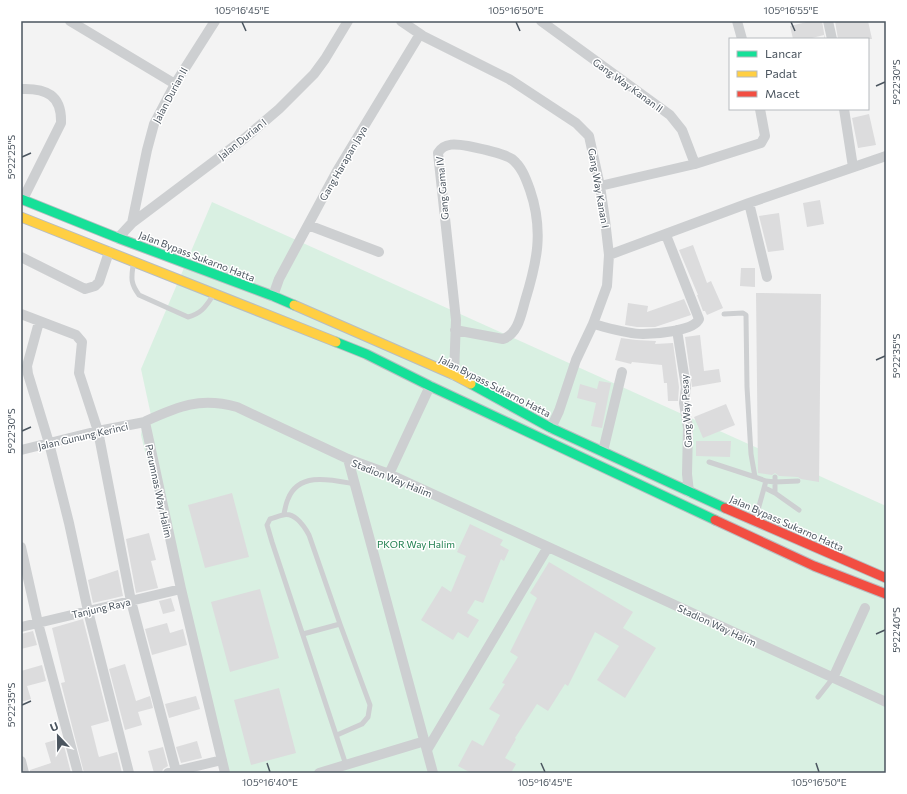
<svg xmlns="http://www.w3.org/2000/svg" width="907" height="794" font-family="Commissioner,sans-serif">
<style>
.green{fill:#d9f0e2}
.building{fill:#dcdcdd}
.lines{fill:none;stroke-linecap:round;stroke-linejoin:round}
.fast-casing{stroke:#b8bdc2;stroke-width:11}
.slow-casing{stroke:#b8bdc2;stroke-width:11}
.jam-casing{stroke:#b8bdc2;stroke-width:11}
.lane{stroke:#cdcfd1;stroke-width:5}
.street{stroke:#cdcfd1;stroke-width:10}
.fast{stroke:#16e098;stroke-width:9}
.slow{stroke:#ffcf43;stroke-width:9}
.jam{stroke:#f24e42;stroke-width:9}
.ticks{fill:none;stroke:#4b555f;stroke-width:1.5}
.labels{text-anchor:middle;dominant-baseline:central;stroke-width:3;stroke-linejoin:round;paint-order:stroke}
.street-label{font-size:10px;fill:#4b555f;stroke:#fff}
.park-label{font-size:10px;fill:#1d7e4d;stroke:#fff}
.neatline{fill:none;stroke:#4b555f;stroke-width:1.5}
.ticks-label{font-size:10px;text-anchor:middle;fill:#4b555f}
</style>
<rect width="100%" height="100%" fill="#f3f3f3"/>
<path class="green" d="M 212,202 L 886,506 L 886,773 L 224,773 L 141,435 L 142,427 L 152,420 L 141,369 Z"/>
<path class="building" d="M 811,21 L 822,21 L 825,39 L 824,39 L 824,35 L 808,39 L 793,39 L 790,26 Z
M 835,21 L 868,21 L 872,39 L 838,39 Z
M 869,114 L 876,145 L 858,148 L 852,118 Z
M 820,200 L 824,224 L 807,227 L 803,203 Z
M 779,213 L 784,250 L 768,252 L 759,216 Z
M 693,245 L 707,283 L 711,281 L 723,308 L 707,315 L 705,311 L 703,311 L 697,295 L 698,295 L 679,250 Z
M 741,268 L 755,268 L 755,287 L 740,286 Z
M 756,293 L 821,294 L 819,482 L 801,479 L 798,477 L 779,476 L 775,473 L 772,475 L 758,473 Z
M 684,299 L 691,315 L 655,327 L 637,327 L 625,325 L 628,303 L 648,306 L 647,312 Z
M 700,335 L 704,371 L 719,369 L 721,382 L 692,387 L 685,337 Z
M 621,338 L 636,340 L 656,341 L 655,344 L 673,343 L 679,387 L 678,401 L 668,401 L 667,383 L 664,383 L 662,365 L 632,362 L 631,364 L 615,360 Z
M 599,381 L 611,383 L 602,428 L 591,426 L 596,403 L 577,398 L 580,384 L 597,389 Z
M 726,404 L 735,425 L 703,438 L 694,417 Z
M 696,441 L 731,441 L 730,457 L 696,456 Z
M 232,493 L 249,557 L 205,568 L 188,505 Z
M 470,524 L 503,540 L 500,545 L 509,550 L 504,561 L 501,559 L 483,603 L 475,600 L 467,613 L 479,620 L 468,638 L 458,632 L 453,640 L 421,620 L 442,586 L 451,592 L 466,556 L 457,552 Z
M 149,533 L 156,560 L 151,561 L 158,588 L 136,593 L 126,539 Z
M 549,562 L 633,612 L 623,628 L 656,648 L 625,698 L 597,680 L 619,646 L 595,632 L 568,686 L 565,684 L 548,711 L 537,704 L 515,738 L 516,739 L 505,758 L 516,764 L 511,773 L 471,773 L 458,766 L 472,740 L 483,746 L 500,715 L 489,709 L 505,684 L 502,683 L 518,657 L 510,652 L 537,598 L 530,593 Z
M 118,570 L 123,596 L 93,603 L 88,580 Z
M 260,589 L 279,658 L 230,672 L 211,602 Z
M 171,598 L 175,611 L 163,614 L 159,601 Z
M 83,619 L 109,721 L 91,726 L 98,754 L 99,757 L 117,752 L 122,773 L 84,773 L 61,683 L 65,682 L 52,628 Z
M 167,623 L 170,633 L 183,629 L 187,645 L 152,655 L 145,629 Z
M 33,631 L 37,645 L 21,649 L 21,634 Z
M 125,664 L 136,701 L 150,696 L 153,708 L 138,712 L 142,725 L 125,730 L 109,669 Z
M 42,665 L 46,681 L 27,686 L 31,699 L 21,702 L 21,671 Z
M 279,688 L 296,753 L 251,765 L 234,700 Z
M 196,696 L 200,709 L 169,718 L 165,704 Z
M 62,738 L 71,773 L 30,773 L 30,770 L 51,763 L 45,743 Z
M 197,741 L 202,758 L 181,763 L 176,747 Z
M 163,747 L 168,766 L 163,769 L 162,773 L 154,773 L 148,751 Z"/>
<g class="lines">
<defs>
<path id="fast" d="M 21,199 L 118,238 L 273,296 L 294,305
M 336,342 L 366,354 L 430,386 L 715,520
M 471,384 L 551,428 L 725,508"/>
<path id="slow" d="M 21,217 L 336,342
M 294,305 L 454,375 L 471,384"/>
<path id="jam" d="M 725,508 L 886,578
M 715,520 L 814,566 L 886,594"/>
</defs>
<use href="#fast" class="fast-casing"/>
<use href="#slow" class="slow-casing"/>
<use href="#jam" class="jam-casing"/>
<path class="lane" d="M 133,266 C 131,279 131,284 139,295 L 188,317 C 200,314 205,308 212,297
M 724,314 L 743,313 L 746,315 L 747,387 L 751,454 L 755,477 L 766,481 L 756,517
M 709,462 L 755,477
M 766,481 L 775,482 L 798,481
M 765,488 L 775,493 L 775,477
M 775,493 L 799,510
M 284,514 C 285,509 286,503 288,499 C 299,471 332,480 355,484
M 303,634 L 340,624
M 818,697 L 833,678
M 337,735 L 362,724 L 368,717 L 370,705 L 340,624 L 309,535 C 304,526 295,512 283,515 C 278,516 274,518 270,519 L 267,525 L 272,542 L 346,765"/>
<path class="street" d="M 70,21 L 175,84
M 401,21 L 423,36 L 509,79 L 576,123 L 589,136 L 600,186 L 605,220 L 609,255 L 607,286 L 593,324 L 576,360 L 559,411 L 551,428
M 541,21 L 670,115 L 682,130 L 695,164
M 737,21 L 742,39
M 828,21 L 832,39
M 21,89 C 46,88 62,95 61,123 L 23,199
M 844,109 L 853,167
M 600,186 L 695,164 L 761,143 L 765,136 L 760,109
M 749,203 L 767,277
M 132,223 L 147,150 L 154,124 L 175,84 L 215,21
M 308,225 L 379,252
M 118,238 L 132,223 L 245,138 L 279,109 L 314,74 L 325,59 L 348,21
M 609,255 L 749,203 L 886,156
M 21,257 L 85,289 L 95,286 L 99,282 L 109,252
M 273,296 L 279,279 L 337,171 L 420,34
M 21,314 L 76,335 L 82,342 L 79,373 L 98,431 L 131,601 L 176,771
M 39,322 L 27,366 L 28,374 L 49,443 L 69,523 L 88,611 L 129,773
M 593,324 C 609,328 627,334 643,334 C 655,334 694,331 699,319 L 666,235
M 677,330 L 686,387 L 684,403 L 688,428 L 687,474 L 689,492
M 454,375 L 456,320 L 438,153 C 444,142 457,144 468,146 C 478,148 503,153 512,159 C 522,167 526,179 530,190 C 544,231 537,262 525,301 C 521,315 518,334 503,339 L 455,330
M 145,422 L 181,589 L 225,773
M 21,450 L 98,431 L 145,422 L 146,421 C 179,406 200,397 237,407 L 348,459 L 389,474 L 886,702
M 603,451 L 622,372
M 348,459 L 433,773
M 389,474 L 430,386
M 21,547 L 38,623 L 78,773
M 21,627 L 181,589
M 833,678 L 865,608
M 427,750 L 548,547
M 21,761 L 24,773
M 168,773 L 222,760
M 319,773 L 425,741"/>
<use href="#fast" class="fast"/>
<use href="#slow" class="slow"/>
<use href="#jam" class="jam"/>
</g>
<path class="ticks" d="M 242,22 L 246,31M 516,22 L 520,31M 791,22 L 795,31M 876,86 L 885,82M 22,157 L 31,153M 876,360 L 885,356M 22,431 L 31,427M 876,634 L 885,630M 22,705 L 31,701M 267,763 L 270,772M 541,763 L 545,772M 816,763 L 819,772"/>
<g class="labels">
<g class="street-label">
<text transform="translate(628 85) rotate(36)">Gang Way Kanan II</text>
<text transform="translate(170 95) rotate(-62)">Jalan Durian II</text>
<text transform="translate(242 139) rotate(-39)">Jalan Durian I</text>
<text transform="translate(343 163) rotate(-60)">Gang Harapan Jaya</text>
<text transform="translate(442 188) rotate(-95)">Gang Gama IV</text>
<text transform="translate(599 188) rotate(80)">Gang Way Kanan I</text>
<text transform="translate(197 256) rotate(21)">Jalan Bypass Sukarno Hatta</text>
<text transform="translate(495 386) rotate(27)">Jalan Bypass Sukarno Hatta</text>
<text transform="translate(686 411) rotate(-93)">Gang Way Pesay</text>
<text transform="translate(83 436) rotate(-13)">Jalan Gunung Kerinci</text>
<text transform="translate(392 478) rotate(22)">Stadion Way Halim</text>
<text transform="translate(159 491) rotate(78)">Perumnas Way Halim</text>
<text transform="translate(787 523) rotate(24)">Jalan Bypass Sukarno Hatta</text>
<text transform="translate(101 608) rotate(-13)">Tanjung Raya</text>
<text transform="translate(717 625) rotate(25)">Stadion Way Halim</text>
</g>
<g class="park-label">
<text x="416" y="544">PKOR Way Halim</text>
</g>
</g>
<rect width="907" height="794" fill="none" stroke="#ffffff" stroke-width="44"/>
<rect x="729" y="38" width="140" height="72" fill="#ffffff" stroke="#b7bbbf"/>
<rect x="737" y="51" width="20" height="6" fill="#16e098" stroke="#b7bbbf"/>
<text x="765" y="58" font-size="12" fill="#4b555f">Lancar</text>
<rect x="737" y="71" width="20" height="6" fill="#ffcf43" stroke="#b7bbbf"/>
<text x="765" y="78" font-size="12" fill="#4b555f">Padat</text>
<rect x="737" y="91" width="20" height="6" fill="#f24e42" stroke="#b7bbbf"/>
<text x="765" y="98" font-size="12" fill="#4b555f">Macet</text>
<g transform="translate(58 736) rotate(338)" stroke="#ffffff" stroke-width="3" paint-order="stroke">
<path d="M0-3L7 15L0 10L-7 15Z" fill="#4b555f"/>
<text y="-6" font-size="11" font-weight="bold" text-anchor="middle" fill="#4b555f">U</text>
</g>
<rect x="22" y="22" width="863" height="750" class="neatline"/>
<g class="ticks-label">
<text x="242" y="14">105°16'45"E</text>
<text x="516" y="14">105°16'50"E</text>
<text x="791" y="14">105°16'55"E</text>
<text transform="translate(896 82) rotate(-90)" y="4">5°22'30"S</text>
<text transform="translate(11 157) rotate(-90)" y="4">5°22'25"S</text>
<text transform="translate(896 356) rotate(-90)" y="4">5°22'35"S</text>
<text transform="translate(11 431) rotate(-90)" y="4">5°22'30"S</text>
<text transform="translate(896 630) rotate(-90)" y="4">5°22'40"S</text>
<text transform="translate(11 705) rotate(-90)" y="4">5°22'35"S</text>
<text x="270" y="786">105°16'40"E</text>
<text x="545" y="786">105°16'45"E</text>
<text x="819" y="786">105°16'50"E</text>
</g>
</svg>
